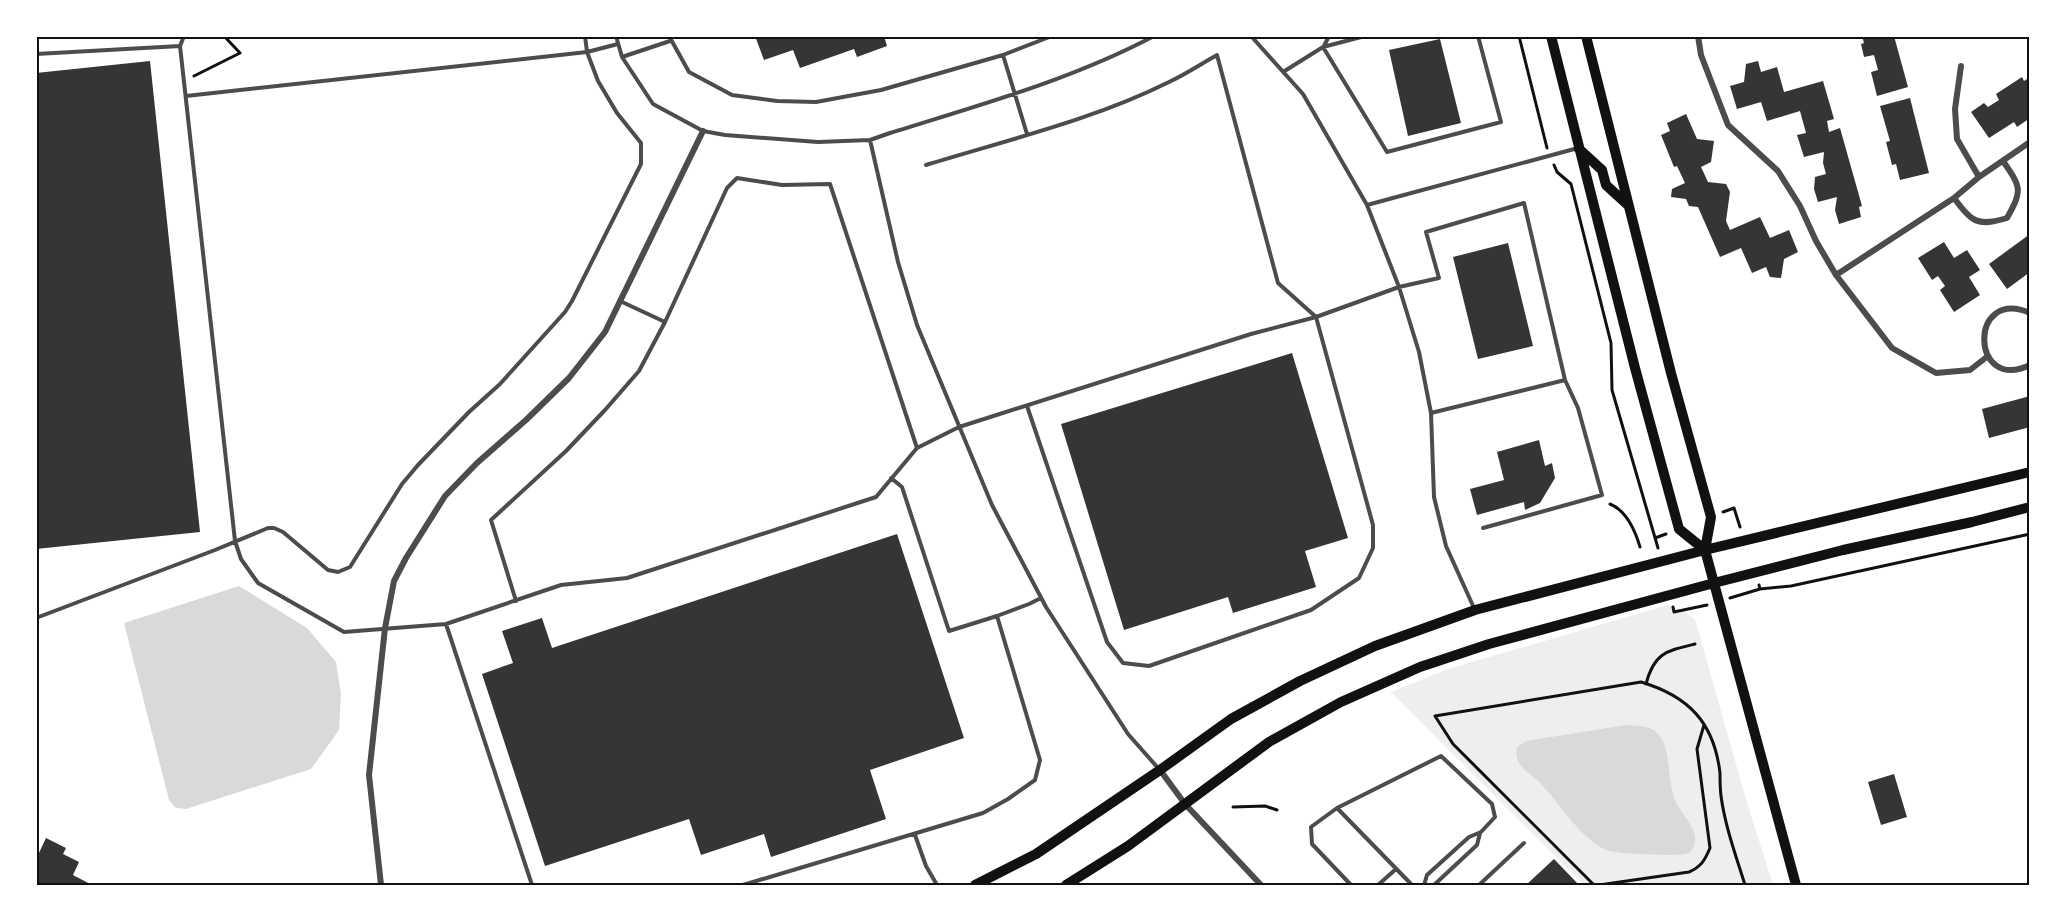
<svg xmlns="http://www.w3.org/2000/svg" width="2066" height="921" font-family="Barlow,sans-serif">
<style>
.green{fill:#eee}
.water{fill:#d9d9d9}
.building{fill:#353535}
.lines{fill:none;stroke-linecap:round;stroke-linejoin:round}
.path{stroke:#111;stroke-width:3}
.service{stroke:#4c4c4c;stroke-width:4}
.minor{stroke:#4c4c4c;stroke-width:6}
.secondary{stroke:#111;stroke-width:10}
.neatline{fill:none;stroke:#111;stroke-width:2}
</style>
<rect width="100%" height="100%" fill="#fff"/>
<path class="green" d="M 1668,605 L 1682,610 L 1695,619 L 1745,796 L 1773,885 L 1584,885 L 1391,692 L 1448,669 Z"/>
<path class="water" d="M 239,586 L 307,628 L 336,662 L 341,694 L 339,730 L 311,769 L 186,809 L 176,808 L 169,800 L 124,623 Z
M 1626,725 C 1638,726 1652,725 1660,736 C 1670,749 1668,782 1675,800 C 1682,817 1707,835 1689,853 C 1680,857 1615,854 1606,850 C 1577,836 1560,802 1537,780 C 1531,775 1524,771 1520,764 C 1516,759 1516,753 1517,747 L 1526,741 Z"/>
<path class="building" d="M 755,36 L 884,36 L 887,46 L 857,57 L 854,49 L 800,68 L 793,50 L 764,60 Z
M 1862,36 L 1894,36 L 1908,87 L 1877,96 L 1871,72 L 1878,70 L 1874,55 L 1864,57 L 1861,44 L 1864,43 Z
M 1440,39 L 1461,123 L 1408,136 L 1389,50 Z
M 150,61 L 200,532 L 36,549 L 36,152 L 39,152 L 36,120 L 36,73 Z
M 1758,61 L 1761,72 L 1777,67 L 1784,92 L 1823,81 L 1834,119 L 1827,121 L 1829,132 L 1840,128 L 1862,206 L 1859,207 L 1861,217 L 1839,224 L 1835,210 L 1837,197 L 1818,202 L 1814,189 L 1815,177 L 1826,174 L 1823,163 L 1824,152 L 1804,157 L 1797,135 L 1806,133 L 1800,111 L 1767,121 L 1761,102 L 1737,109 L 1730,86 L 1744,82 L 1746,64 Z
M 2022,77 L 2024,81 L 2030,77 L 2030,118 L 2017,127 L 2014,122 L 1989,138 L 1971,112 L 1984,103 L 1988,107 L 1999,100 L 1996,94 Z
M 1910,98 L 1929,173 L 1900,180 L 1896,164 L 1892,165 L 1886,142 L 1890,141 L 1880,106 Z
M 1686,114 L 1697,139 L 1714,141 L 1711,162 L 1701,167 L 1708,182 L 1726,184 L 1730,192 L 1726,221 L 1730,230 L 1760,217 L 1770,238 L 1789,230 L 1798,252 L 1784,259 L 1781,278 L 1770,277 L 1766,267 L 1752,273 L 1741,248 L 1720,257 L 1698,207 L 1689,206 L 1686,199 L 1671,197 L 1672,189 L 1685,183 L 1677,166 L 1674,167 L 1661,135 L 1670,131 L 1667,123 Z
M 2030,234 L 2030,272 L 2007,289 L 1989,264 Z
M 1944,242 L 1954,258 L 1967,250 L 1980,270 L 1969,277 L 1980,295 L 1954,312 L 1940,290 L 1945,286 L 1938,276 L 1932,280 L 1918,258 Z
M 1508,243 L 1533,346 L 1478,359 L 1453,257 Z
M 1292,353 L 1348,538 L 1305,551 L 1316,587 L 1233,613 L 1228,597 L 1124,630 L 1061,424 Z
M 2030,396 L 2030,427 L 1989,438 L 1982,409 Z
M 1539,440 L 1545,466 L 1552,463 L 1555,478 L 1540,503 L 1525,510 L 1524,502 L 1477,515 L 1470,489 L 1504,480 L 1497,452 Z
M 897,534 L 964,738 L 870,770 L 886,819 L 771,857 L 764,834 L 701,855 L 689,819 L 545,866 L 482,674 L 513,663 L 502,631 L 542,618 L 552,648 Z
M 1894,774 L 1907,817 L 1881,825 L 1868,782 Z
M 46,838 L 66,848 L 63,854 L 79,862 L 73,875 L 92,885 L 36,885 L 36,854 L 38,855 Z
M 1554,859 L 1579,885 L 1526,885 Z"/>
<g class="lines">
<path class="path" d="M 1519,36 L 1547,148
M 194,76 L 240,53 L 224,36
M 1554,165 L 1557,172 L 1571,184 L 1611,343 L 1612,390 L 1658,548
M 1610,504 C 1627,511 1635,530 1640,547
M 1723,512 L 1734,508 L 1740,527
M 1655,538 L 1666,534
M 1760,589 L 1791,586 L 2030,534
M 1730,598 L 1760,589 L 1759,585
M 1673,607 L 1674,612 L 1707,605
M 1646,684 C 1654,653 1666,651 1695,644
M 1233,807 L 1265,806 L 1277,810
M 1594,885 L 1453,744 L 1435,716 L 1641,682 C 1688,696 1714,722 1720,773 C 1720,780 1720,788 1721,796 C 1725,826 1736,856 1745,885
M 1599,885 L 1689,872 C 1701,867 1705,860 1710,848 L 1697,749 L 1704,725"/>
<path class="service" d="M 184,36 L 180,46 L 235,541 L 241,559 L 258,583 L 344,632 L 446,624 L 561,585 L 627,578 L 876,497 L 917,448 L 959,427 L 1251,334 L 1316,317 L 1399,287 L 1439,278 L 1426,232 L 1524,203 L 1565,380 L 1431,413
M 616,36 L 622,57 L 653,104 L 703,131 L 725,135 L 818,142 L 870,140 L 890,133 C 979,105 1071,80 1154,36
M 669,36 L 689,72 L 732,95 L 777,101 L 816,102 L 881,90 L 1003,55 L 1052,36
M 1251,36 L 1303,94 L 1367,205 L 1399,287 L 1419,352 L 1431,413 L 1434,497 L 1446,546 L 1474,608
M 1324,46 L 1329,36
M 1323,47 L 1387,152 L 1501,122 L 1478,36
M 36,54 L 180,46
M 1003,55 L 1027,134
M 622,57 L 670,41
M 1283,72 L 1323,47 L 1365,36
M 186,96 L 587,52 L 585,36
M 870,140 L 898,262 L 917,325 L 992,505 L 1046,607 L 1128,734 L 1158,768
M 926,165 C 1007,140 1093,120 1169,82 C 1186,74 1201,64 1217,55 L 1278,283 L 1316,317 L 1373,525 L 1373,548 L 1359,578 L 1311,610 L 1149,666 L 1123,663 L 1107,642 L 1027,406
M 1367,205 L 1578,148
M 665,322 L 727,188 L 737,178 L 782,185 L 830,184 L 917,448
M 891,478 L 902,487 L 949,631 L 997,616
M 1483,528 L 1602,495 L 1578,408 L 1565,380
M 516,601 L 491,520 L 566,451 L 605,410 L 639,371 L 665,322 L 620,301
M 36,618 L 215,550 L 268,528 L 274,528 L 283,532 L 328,570 L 338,572 L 350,567 L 402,484 L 418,465 L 469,412 L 500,384 L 565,312 L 572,301 L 641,164 L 641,143 L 617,113 L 598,81 L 587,52 L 618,44
M 446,624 L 532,885
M 1337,808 L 1412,885
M 915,835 L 926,866 L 937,885
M 743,885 L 983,813 L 1008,799 L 1035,780 L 1040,760 L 997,616 L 1029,604 L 1041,598
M 1351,885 L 1312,844 L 1311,827 L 1337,808 L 1441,756 L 1492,804 L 1495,817 L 1481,832 L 1469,837 L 1427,875 L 1424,885
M 1378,885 L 1396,869
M 1434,885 L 1477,845 L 1480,833
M 1479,885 L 1524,843"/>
<path class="minor" d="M 1698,36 L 1701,55 L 1728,125 L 1778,171 L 1800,206 L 1816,241 L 1836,275 L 1892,348 L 1936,373 L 1970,370 L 1988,356
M 1961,66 L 1955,109 L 1957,139 L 1979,177
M 1954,198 C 1972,222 1977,227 2007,218 C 2023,190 2021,187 2003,161
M 1836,275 L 1954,198 L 1979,177 L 2030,142
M 2030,313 C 1968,286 1970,394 2030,365
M 1160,770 L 1185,804 L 1261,885
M 381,885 L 369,775 L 385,628 L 394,581 L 406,558 L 445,496 L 477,463 L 526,420 L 569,378 L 605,332 L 703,131"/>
<path class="secondary" d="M 1551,36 L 1635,368 L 1679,529 L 1705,550
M 1586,36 L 1671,373 L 1711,517 L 1705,550 L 1796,885
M 1579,149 L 1602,170 L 1606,185 L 1629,206
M 975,885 L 1036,854 L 1160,770 L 1231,719 L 1300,681 L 1375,646 L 1475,610 L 1705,550 L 2030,472
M 1066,885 L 1128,846 L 1269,742 L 1341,702 L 1420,667 L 1489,644 L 1714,583 L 1843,550 L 1972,522 L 2030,507"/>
</g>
<rect width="2066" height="921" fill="none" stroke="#ffffff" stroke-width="75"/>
<rect x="38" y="38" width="1990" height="846" class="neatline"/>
</svg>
